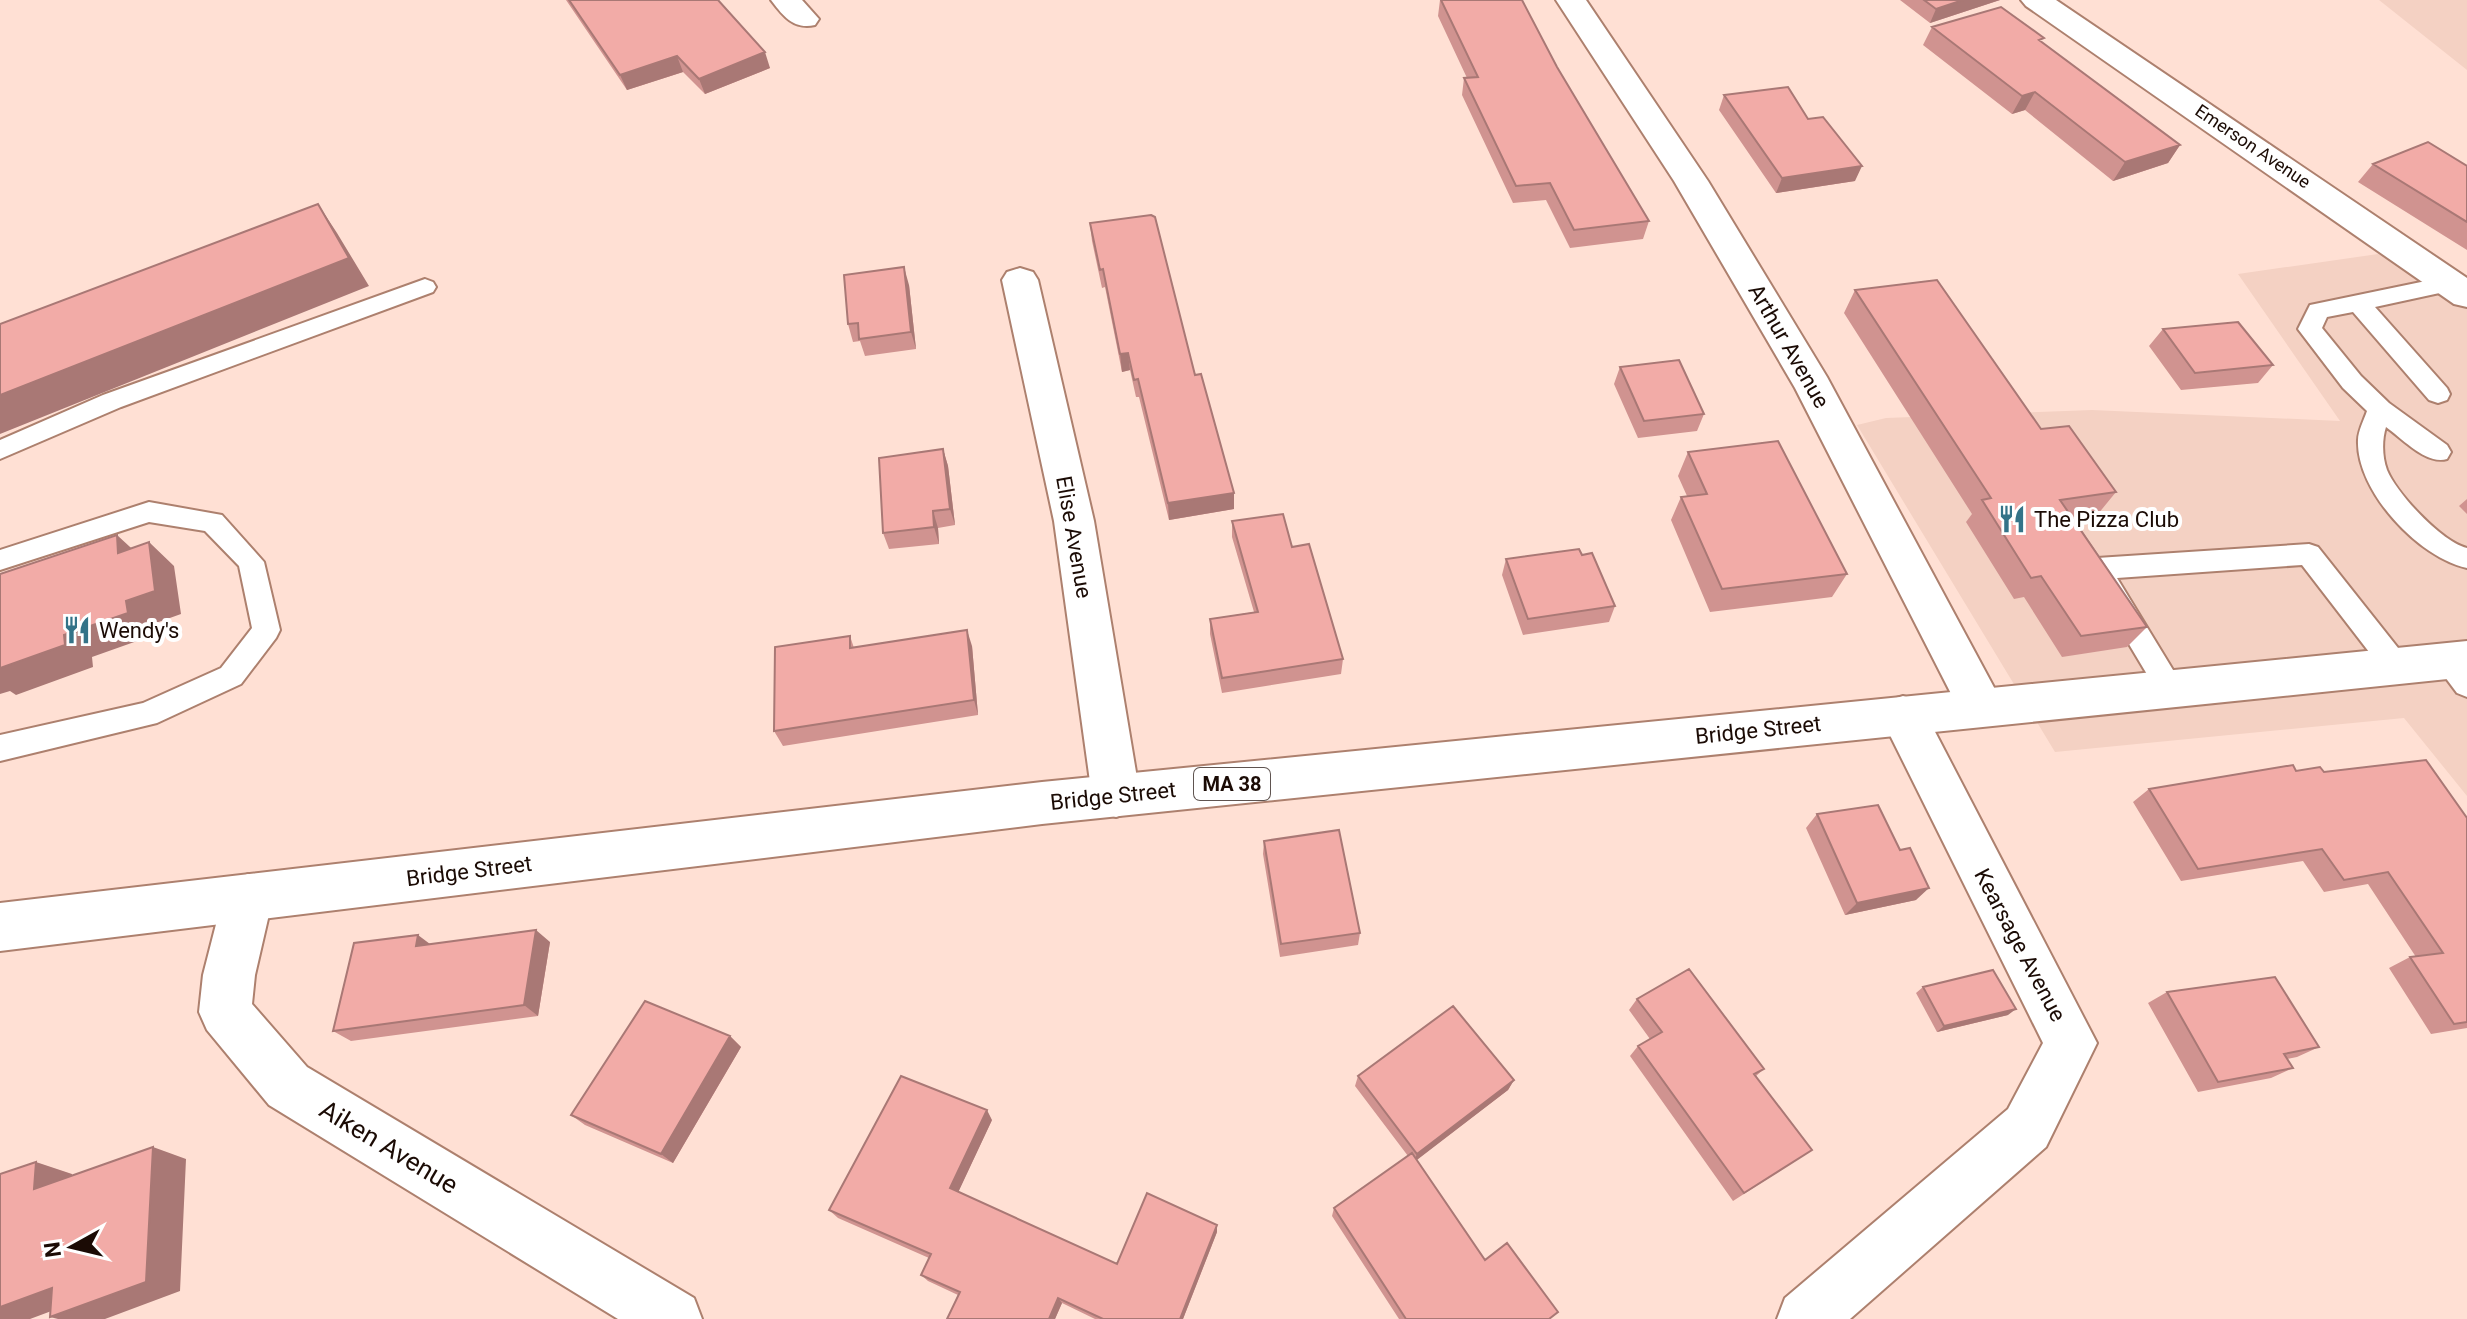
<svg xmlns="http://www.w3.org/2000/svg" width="2467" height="1319" font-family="Roboto,sans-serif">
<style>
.built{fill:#f4d1c3}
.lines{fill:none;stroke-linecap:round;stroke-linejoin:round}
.service-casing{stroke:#ad806e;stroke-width:4}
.minor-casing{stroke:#ad806e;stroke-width:4}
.tertiary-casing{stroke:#ad806e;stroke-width:4}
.primary-casing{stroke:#ad806e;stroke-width:4}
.service{fill:#fff;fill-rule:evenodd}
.minor{fill:#fff;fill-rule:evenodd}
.tertiary{fill:#fff;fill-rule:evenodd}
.primary{fill:#fff;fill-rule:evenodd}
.wall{fill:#d09390}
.shaded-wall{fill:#a97875}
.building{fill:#f2aba7;stroke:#a97875;stroke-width:2}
.labels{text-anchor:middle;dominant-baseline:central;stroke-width:8;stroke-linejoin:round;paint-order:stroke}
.far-street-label{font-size:18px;fill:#1b0b05;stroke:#fff}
.shield{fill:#fff;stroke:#5f5450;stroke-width:2}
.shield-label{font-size:20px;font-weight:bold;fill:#1b0b05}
.street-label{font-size:22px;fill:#1b0b05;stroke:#fff}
.poi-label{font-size:22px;fill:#1b0b05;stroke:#fff;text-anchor:start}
.near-street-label{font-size:26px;fill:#1b0b05;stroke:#fff}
</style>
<rect width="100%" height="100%" fill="#ffe0d4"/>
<path class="built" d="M 2379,0 L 2467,0 L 2467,70 Z
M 2378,254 L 2467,291 L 2467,796 L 2404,718 L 2055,752 L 1857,425 L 1886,418 L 2092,410 L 2340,421 L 2238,274 Z"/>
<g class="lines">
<defs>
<path id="service" d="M 2450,276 L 2458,279 L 2461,284 L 2458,289 L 2375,307 L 2447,388 L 2450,394 L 2447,400 L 2438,403 L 2429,400 L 2353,312 L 2327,317 L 2322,328 L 2361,376 L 2389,403 L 2447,445 L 2451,452 L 2447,459 C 2426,465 2403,439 2386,427 C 2382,439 2382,457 2387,470 C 2397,494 2442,542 2467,548 L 2467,568 C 2419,558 2356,491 2358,440 C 2358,431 2364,420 2367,411 L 2343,388 L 2298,329 L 2310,305 Z
M 425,279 L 433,282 L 436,287 L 433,292 L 121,407 L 0,459 L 0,440 L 103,395 Z
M 149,502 L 222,515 L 264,562 L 280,630 L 276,638 L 241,684 L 157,723 L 0,761 L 0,735 L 143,703 L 221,668 L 252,628 L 239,566 L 205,531 L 149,522 L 0,570 L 0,550 Z
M 2309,544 L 2318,547 L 2406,658 L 2410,666 L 2406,674 L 2396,678 L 2386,674 L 2302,565 L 2117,578 L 2184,688 L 2180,696 L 2170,700 L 2160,696 L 2084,569 L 2088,562 L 2097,558 Z
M 2447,649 L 2457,653 L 2467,665 L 2467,697 L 2457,693 L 2433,661 L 2437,653 Z"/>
<path id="minor" d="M 771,0 L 802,0 L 819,19 L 815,25 C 794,30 783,16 771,0 Z
M 1556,0 L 1586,0 L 1708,181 L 1827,377 L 1997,693 L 2004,707 L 1997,721 L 1981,726 L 1965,721 L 1795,388 L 1674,181 Z
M 2021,0 L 2056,0 L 2467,278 L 2467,307 L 2454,304 L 2026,6 Z
M 1020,268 L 1033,272 L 1038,280 L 1094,521 L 1140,796 L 1133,811 L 1116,817 L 1099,811 L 1092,796 L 1054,521 L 1002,280 L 1007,272 Z
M 1903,696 L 1919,701 L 2097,1043 L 2046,1147 L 1850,1319 L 1777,1319 L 1785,1298 L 2008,1109 L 2043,1043 L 1880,715 L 1887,701 Z"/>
<path id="tertiary" d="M 248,874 L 265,881 L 273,897 L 255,975 L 252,1004 L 307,1067 L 694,1298 L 702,1319 L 618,1319 L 269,1105 L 207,1030 L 199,1012 L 203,975 L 223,897 L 231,881 Z"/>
<path id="primary" d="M 2467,641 L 2467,677 L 1042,824 L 0,951 L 0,903 L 1042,782 Z"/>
</defs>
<use href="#service" class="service-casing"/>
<use href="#minor" class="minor-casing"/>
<use href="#tertiary" class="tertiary-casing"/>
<use href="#primary" class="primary-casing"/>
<use href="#service" class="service"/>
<use href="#minor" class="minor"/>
<use href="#tertiary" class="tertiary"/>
<use href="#primary" class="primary"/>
</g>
<path class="wall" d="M 566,0 L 718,0 L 770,68 L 705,94 L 683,72 L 627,90 Z
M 1440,0 L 1522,0 L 1557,67 L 1649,221 L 1643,239 L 1570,248 L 1546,200 L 1513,203 L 1462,95 L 1464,78 L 1467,78 L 1438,16 Z
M 1900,0 L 2000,0 L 1930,23 Z
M 1932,27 L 2042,42 L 2180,145 L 2168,163 L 2113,181 L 2025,110 L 2012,114 L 1923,45 Z
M 1724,95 L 1855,181 L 1776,193 L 1719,110 Z
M 2373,164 L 2467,166 L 2467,250 L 2358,182 Z
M 1090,223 L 1195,375 L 1234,509 L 1169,520 L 1139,397 L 1136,397 L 1130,370 L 1122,372 L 1105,287 L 1102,288 L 1092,241 Z
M 909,285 L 916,349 L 865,356 L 860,341 L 853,342 L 848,324 Z
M 1855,290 L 2041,429 L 2116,492 L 2098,514 L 2073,517 L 2147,627 L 2127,647 L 2062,657 L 2024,597 L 2014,599 L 1966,522 L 1972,514 L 1844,313 Z
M 2163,329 L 2273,365 L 2258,383 L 2181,390 L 2149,346 Z
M 1620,367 L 1704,414 L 1697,431 L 1638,438 L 1614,384 Z
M 943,449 L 948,466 L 955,525 L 938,528 L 939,544 L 889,549 L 883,533 Z
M 1688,452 L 1847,574 L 1832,597 L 1710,612 L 1671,520 L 1681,497 L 1687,496 L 1678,476 Z
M 2467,499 L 2467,514 L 2459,506 Z
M 1232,521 L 1343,659 L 1341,674 L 1222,693 L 1210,634 L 1210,619 L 1254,612 L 1232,537 Z
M 1582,555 L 1615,606 L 1609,622 L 1523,635 L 1502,575 L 1506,559 Z
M 850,636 L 854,648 L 972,646 L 978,715 L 783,746 L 774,731 Z
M 2296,771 L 2324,772 L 2467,818 L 2467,1028 L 2431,1034 L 2389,968 L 2410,957 L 2416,957 L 2368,884 L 2324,892 L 2303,861 L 2181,881 L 2133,802 L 2149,789 Z
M 1817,814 L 1916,900 L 1845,915 L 1806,828 Z
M 1264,841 L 1360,933 L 1358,945 L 1280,957 L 1263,854 Z
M 550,942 L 538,1016 L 351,1041 L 333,1031 L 430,944 Z
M 1923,987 L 2008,1015 L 1937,1032 L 1916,993 Z
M 2167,992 L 2319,1047 L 2297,1057 L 2287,1059 L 2293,1068 L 2271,1078 L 2198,1092 L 2148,1003 Z
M 1637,999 L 1764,1069 L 1756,1076 L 1812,1150 L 1733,1201 L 1630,1056 L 1638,1046 L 1650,1039 L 1629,1010 Z
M 730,1036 L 741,1047 L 673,1163 L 585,1125 L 571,1115 Z
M 1358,1076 L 1514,1080 L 1508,1090 L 1416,1160 L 1485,1260 L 1549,1319 L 1399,1319 L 1332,1216 L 1334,1208 L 1408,1156 L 1355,1086 Z
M 992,1120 L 958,1192 L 1117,1264 L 1217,1232 L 1183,1319 L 1095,1319 L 1062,1303 L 1055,1319 L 947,1319 L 958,1295 L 928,1281 L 921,1275 L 929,1258 L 838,1218 L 829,1210 Z"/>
<path class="shaded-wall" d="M 1963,0 L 2000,0 L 1930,23 L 1936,9 Z
M 765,52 L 770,68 L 705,94 L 699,79 Z
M 677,56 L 683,72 L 627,90 L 620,75 Z
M 2035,92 L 2025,110 L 2012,114 L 2022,96 Z
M 2180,145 L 2168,163 L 2113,181 L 2125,162 Z
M 1862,166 L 1855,181 L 1776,193 L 1782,178 Z
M 318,204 L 337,233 L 369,286 L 0,434 L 0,395 Z
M 904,267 L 909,285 L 916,349 L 911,332 Z
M 1128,353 L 1130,370 L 1122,372 L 1120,354 Z
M 943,449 L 948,466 L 955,525 L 950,509 Z
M 1234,493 L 1234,509 L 1169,520 L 1168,503 Z
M 933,511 L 938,528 L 939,544 L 934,527 Z
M 117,535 L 142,558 L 118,553 Z
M 149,542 L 174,566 L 181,614 L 153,624 L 154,635 L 92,657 L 93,667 L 16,695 L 10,691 L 0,694 L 0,668 L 126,601 Z
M 967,630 L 972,646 L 978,715 L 974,700 Z
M 1929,888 L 1916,900 L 1845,915 L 1857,903 Z
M 536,930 L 550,942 L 538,1016 L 524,1005 Z
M 418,935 L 434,947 L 416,946 Z
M 2016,1009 L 2008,1015 L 1937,1032 L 1944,1026 Z
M 730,1036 L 741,1047 L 673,1163 L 661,1154 Z
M 1514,1080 L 1508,1090 L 1413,1163 L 1417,1154 Z
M 987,1110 L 992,1120 L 956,1197 L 950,1188 Z
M 153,1147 L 186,1159 L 180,1291 L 105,1319 L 58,1319 L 50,1317 Z
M 36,1162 L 72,1174 L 71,1200 L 34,1189 Z
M 1217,1225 L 1217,1232 L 1183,1319 L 1180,1319 Z
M 52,1288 L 89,1297 L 30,1319 L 0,1319 L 0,1307 Z
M 1058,1298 L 1062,1303 L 1055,1319 L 1049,1319 Z"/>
<path class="building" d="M 569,0 L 718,0 L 765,52 L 699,79 L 677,56 L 620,75 Z
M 1441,0 L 1522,0 L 1557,67 L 1649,221 L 1574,230 L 1550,183 L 1516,186 L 1464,78 L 1478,77 Z
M 1924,0 L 1963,0 L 1936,9 Z
M 2001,7 L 2044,38 L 2039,40 L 2180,145 L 2125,162 L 2035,92 L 2022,96 L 1932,27 Z
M 1788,87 L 1808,119 L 1823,117 L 1862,166 L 1782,178 L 1724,95 Z
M 2428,142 L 2467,166 L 2467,222 L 2373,164 Z
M 318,204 L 349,258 L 0,395 L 0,324 Z
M 1151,215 L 1155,217 L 1195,375 L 1201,374 L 1234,493 L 1168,503 L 1138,379 L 1134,380 L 1128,353 L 1120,354 L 1103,269 L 1100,270 L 1090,223 Z
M 904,267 L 911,332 L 859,339 L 858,323 L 848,324 L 844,275 Z
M 1937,280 L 2041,429 L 2069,426 L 2116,492 L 2060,500 L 2147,627 L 2081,636 L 2041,576 L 2031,578 L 1982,500 L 1991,498 L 1855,290 Z
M 2238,322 L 2273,365 L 2195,373 L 2163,329 Z
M 1679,360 L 1704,414 L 1644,421 L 1620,367 Z
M 1778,441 L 1847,574 L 1722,589 L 1681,497 L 1707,494 L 1688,452 Z
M 943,449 L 950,509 L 933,511 L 934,527 L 883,533 L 879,458 Z
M 1283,514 L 1292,547 L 1309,544 L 1343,659 L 1222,678 L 1210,619 L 1258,612 L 1232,521 Z
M 117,535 L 118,553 L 149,542 L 155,591 L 126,601 L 128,613 L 64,635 L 65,645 L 0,668 L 0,574 Z
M 1579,549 L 1582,555 L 1592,553 L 1615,606 L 1528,619 L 1506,559 Z
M 967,630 L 974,700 L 774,731 L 775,647 L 850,636 L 850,648 Z
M 2426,760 L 2467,818 L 2467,1022 L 2454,1024 L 2410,957 L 2443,953 L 2388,872 L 2344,880 L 2322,849 L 2198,869 L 2149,789 L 2293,765 L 2296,771 L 2320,767 L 2324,772 Z
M 1878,805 L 1900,850 L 1910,848 L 1929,888 L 1857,903 L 1817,814 Z
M 1339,830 L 1360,933 L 1281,944 L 1264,841 Z
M 536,930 L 524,1005 L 333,1031 L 354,943 L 418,935 L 416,946 Z
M 1689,969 L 1764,1069 L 1754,1074 L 1812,1150 L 1744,1193 L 1638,1046 L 1662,1032 L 1637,999 Z
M 1993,970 L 2016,1009 L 1944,1026 L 1923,987 Z
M 2275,977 L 2319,1047 L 2284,1054 L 2293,1068 L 2218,1082 L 2167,992 Z
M 645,1001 L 730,1036 L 661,1154 L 571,1115 Z
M 1453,1006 L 1514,1080 L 1417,1154 L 1358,1076 Z
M 901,1076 L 987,1110 L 950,1188 L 1117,1264 L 1147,1193 L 1217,1225 L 1180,1319 L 1103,1319 L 1058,1298 L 1049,1319 L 947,1319 L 960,1292 L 921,1275 L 931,1254 L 829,1210 Z
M 153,1147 L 146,1282 L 50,1317 L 52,1288 L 0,1307 L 0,1174 L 36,1162 L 34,1189 Z
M 1412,1153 L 1485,1260 L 1507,1243 L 1558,1312 L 1549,1319 L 1406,1319 L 1334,1208 Z"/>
<defs>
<symbol id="restaurant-bare" viewBox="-9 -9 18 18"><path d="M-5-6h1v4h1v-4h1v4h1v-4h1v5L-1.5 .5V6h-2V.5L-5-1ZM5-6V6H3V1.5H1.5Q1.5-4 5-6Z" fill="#347388" stroke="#fff" stroke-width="2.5" paint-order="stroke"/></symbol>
</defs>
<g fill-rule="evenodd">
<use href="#restaurant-bare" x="1992" y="499" width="40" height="40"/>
<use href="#restaurant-bare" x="57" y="610" width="40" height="40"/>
</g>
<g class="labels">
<g class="far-street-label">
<text transform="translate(2253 146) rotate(34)">Emerson Avenue</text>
</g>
<rect class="shield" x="1194" y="768" width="76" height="32" rx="6"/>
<g class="shield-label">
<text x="1232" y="784">MA 38</text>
</g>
<g class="street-label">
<text transform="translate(1789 346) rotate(60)">Arthur Avenue</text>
<text transform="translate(1074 537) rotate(80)">Elise Avenue</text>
<text transform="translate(1758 730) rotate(-6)">Bridge Street</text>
<text transform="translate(1113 796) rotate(-6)">Bridge Street</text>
<text transform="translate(469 871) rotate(-7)">Bridge Street</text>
<text transform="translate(2020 945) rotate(62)">Kearsage Avenue</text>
</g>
<g class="poi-label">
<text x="2034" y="519">The Pizza Club</text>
<text x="99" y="630">Wendy's</text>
</g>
<g class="near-street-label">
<text transform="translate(389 1147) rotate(31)">Aiken Avenue</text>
</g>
</g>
<g transform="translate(72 1247) rotate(262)" stroke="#ffffff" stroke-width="6" paint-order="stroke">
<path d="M0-6L14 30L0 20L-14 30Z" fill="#1b0b05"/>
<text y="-12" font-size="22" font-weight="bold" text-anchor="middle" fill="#1b0b05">N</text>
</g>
</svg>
